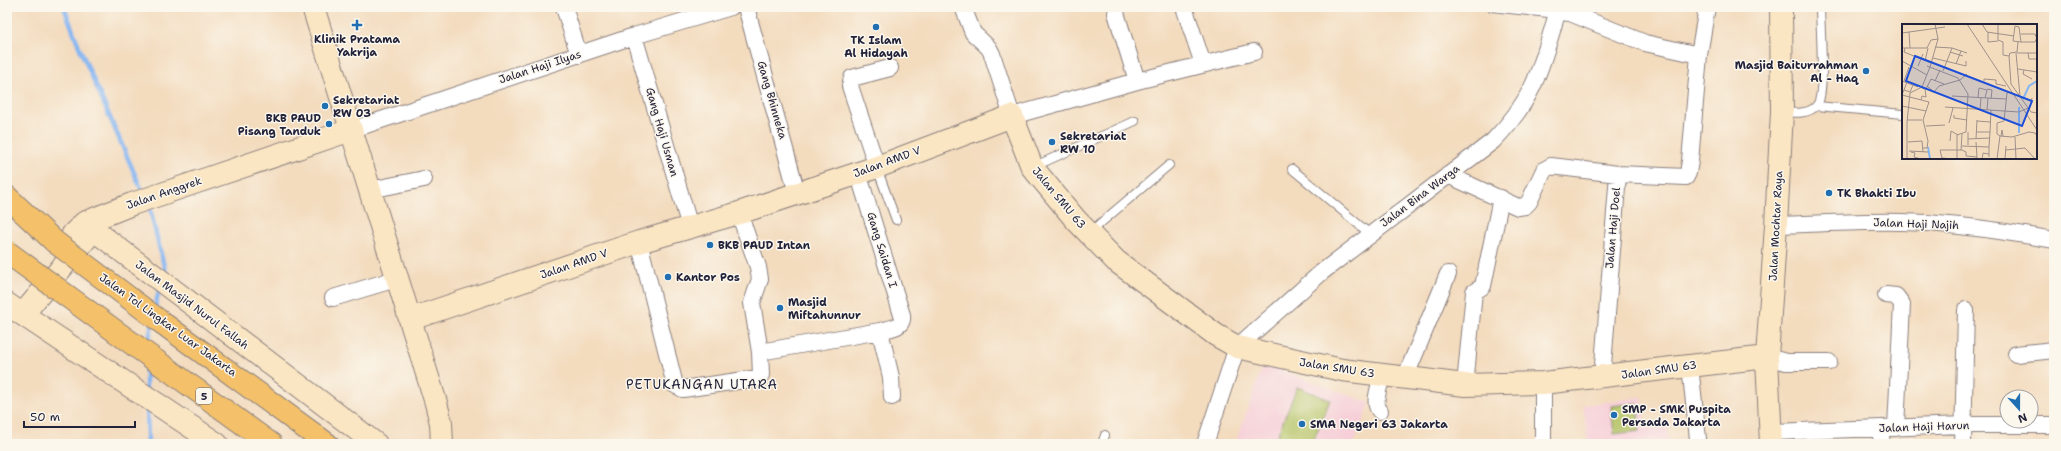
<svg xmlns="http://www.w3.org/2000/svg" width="2061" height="451" font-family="'Shantell Sans',sans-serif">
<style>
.built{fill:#f6cfd8}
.green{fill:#b5c467;stroke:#6c7351}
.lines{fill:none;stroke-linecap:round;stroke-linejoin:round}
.stream{stroke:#86b6f1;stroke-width:4.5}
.lane-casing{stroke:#8a7e7c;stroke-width:10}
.street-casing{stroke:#8a7e7c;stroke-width:18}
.secondary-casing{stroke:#8a7e7c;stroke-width:24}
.highway-casing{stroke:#8a7e7c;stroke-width:24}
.lane{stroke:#fff;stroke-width:8}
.street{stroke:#fff;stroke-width:16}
.secondary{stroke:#fbe6c3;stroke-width:22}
.highway{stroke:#f4c16a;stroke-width:22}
.highway-bridge-casing{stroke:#8a7e7c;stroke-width:24;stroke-linecap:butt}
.highway-bridge{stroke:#f4c16a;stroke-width:22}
.poi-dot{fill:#1f6fb2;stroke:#fbf7ec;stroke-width:1.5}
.labels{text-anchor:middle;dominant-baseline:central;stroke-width:3;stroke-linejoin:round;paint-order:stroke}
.shield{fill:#fbf7ec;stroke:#636270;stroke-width:1}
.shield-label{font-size:10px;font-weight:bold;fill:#22223b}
.poi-label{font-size:11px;font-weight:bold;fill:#22223b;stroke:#fbf7ec;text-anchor:start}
.street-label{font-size:11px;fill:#22223b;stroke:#fbf7ec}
.quarter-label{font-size:13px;letter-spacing:1px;fill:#22223b;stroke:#fbf7ec}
.inset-river{fill:none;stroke:#86b6f1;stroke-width:2}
.inset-road{fill:none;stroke:#9f918a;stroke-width:1}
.view{fill:#1d4ed8;fill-opacity:0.15;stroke:#1d4ed8;stroke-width:2}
.inset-edge{fill:none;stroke:#22223b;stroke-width:2}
</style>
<rect width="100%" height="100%" fill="#fbf7ec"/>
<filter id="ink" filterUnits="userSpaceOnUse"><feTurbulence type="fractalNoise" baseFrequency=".025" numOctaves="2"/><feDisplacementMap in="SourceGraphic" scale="8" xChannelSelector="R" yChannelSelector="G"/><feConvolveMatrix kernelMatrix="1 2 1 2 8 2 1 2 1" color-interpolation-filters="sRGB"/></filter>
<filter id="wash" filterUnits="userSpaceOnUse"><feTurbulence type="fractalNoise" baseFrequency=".012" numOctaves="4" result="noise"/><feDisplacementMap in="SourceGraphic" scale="16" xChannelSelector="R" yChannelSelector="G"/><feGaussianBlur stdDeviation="0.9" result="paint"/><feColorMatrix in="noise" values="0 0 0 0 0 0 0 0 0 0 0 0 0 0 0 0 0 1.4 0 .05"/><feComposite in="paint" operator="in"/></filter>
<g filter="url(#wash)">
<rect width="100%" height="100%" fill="#f3dbbe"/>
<path class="built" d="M 1264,364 L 1370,403 L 1354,444 L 1235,444 Z
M 1642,397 L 1646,428 L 1667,426 L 1669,444 L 1588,444 L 1583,405 Z"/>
<path class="green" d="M 1297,387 L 1330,400 L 1312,444 L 1299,444 L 1277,436 Z
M 1637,403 L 1640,431 L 1614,434 L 1611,406 Z"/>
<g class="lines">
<path class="stream" d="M 64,7 L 80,49 L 143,193
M 149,205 L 165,270 L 163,276
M 155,308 L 160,286
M 147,348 L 152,324
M 146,361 L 146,390
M 147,405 L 148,444"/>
</g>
</g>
<g filter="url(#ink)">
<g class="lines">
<defs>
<path id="lane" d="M 1491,7 L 1558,14
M 1817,106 L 1903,114
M 1782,112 C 1793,113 1809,115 1817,105 C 1826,94 1820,24 1820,7
M 1033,167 L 1135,121
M 877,168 L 896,220
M 1292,169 L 1370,234
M 1090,232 L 1169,165
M 1102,444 L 1105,435"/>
<path id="street" d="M 564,7 L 579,55
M 746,7 L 797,193
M 963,7 L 973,33 L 989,48 L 992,54 L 1012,116 L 1137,81 L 1254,52
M 1118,7 L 1116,13 L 1137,81
M 1184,7 L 1203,64
M 634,36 L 690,227
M 351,130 L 634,36 L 731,7
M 877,167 L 850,86 L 852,78 L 890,68
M 1448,175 L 1518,207 L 1525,206 L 1529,202 L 1544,170 L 1551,166 L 1618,174 L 1686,177 L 1688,173 L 1690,161 L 1699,55 L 1707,7
M 370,190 L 424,179
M 739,213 L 758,267 L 760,279 L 752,303 L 760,352 L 880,331 C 890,328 904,328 902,315 L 858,173
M 1776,225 C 1818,224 1860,221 1902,222 C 1953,223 2004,231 2054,240
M 639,242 L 675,385 L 683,389 L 758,378 L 761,375 L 760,352
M 1886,295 L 1896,296 L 1902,304 L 1896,428
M 333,298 L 399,278
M 880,331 L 891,377 L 892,397
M 2016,354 L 2054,350
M 1767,357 L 1786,362 L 1829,362
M 1690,366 L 1698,439
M 1405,378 L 1448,274
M 1602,378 L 1618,174
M 1465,385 L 1474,292 L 1483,286 L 1501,198
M 1380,411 C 1372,403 1380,386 1382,375
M 1880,429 L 1882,444
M 1771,432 L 1963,425 L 2054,425
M 1205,444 L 1237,347 L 1322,272 L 1493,141 C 1534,99 1540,71 1556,17 L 1560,12 L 1570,13 L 1645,43 L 1699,55
M 1543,444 L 1543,383
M 1963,444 L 1966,310"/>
<path id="secondary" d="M 313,7 L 436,403 L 441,423 L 442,444
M 73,234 L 84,223 L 132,204 L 351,130
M 7,304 L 217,444
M 23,314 L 90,234 L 98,233 L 376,444
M 411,319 L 639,242 L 739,213 L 877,167 L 1012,116 L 1032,167 L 1076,220 L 1116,261 L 1216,335 L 1237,347 L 1342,370 L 1465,385 L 1543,383 L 1767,357
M 1771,444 L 1767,357 L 1776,225 L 1782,112 L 1781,7"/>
<path id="highway" d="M 7,197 L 55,242
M 161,322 L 327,444
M 137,347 L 271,444"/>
</defs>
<use href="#lane" class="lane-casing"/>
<use href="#street" class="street-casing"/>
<use href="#secondary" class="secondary-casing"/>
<use href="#highway" class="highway-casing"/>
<use href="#lane" class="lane"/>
<use href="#street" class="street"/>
<use href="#secondary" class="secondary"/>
<use href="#highway" class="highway"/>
<defs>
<path id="highway-bridge" d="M 55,242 L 161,322
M 7,252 L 137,347"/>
</defs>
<use href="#highway-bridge" class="highway-bridge-casing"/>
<use href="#highway-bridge" class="highway-bridge"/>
</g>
</g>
<g class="poi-dot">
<path d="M355 19h4v4h4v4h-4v4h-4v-4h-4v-4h4z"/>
<circle cx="876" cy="27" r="4"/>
<circle cx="1866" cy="71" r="4"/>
<circle cx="325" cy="106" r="4"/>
<circle cx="329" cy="124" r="4"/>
<circle cx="1052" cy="142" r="4"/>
<circle cx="1829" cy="193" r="4"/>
<circle cx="710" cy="245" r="4"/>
<circle cx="668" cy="277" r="4"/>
<circle cx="780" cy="308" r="4"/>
<circle cx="1614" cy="415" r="4"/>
<circle cx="1302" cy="424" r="4"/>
</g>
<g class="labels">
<rect class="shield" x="196" y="388" width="16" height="16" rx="3"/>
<g class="shield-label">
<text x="204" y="396">5</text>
</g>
<g class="poi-label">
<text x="357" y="39" text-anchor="middle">Klinik Pratama<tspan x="357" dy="13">Yakrija</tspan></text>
<text x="876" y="40" text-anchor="middle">TK Islam<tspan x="876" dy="13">Al Hidayah</tspan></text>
<text x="1858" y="65" text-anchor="end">Masjid Baiturrahman<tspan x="1858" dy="13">Al - Haq</tspan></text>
<text x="333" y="100">Sekretariat<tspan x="333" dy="13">RW 03</tspan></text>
<text x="321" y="118" text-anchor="end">BKB PAUD<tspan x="321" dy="13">Pisang Tanduk</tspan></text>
<text x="1060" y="136">Sekretariat<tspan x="1060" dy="13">RW 10</tspan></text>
<text x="1837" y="193">TK Bhakti Ibu</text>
<text x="718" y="245">BKB PAUD Intan</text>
<text x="676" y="277">Kantor Pos</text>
<text x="788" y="302">Masjid<tspan x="788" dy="13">Miftahunnur</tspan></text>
<text x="1622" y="409">SMP - SMK Puspita<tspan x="1622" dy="13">Persada Jakarta</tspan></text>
<text x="1310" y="424">SMA Negeri 63 Jakarta</text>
</g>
<g class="street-label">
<text transform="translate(540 67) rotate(-18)">Jalan Haji Ilyas</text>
<text transform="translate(772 100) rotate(74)">Gang Bhinneka</text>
<text transform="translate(662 132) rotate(74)">Gang Haji Usman</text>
<text transform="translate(887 162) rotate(-20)">Jalan AMD V</text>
<text transform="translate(164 193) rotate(-19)">Jalan Anggrek</text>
<text transform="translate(1420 196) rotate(-37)">Jalan Bina Warga</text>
<text transform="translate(1059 198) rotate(50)">Jalan SMU 63</text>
<text transform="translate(1916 224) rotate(2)">Jalan Haji Najih</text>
<text transform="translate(1776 226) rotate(-87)">Jalan Mochtar Raya</text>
<text transform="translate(1613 228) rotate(-85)">Jalan Haji Doel</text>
<text transform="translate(882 250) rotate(73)">Gang Saidan I</text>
<text transform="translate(574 264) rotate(-19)">Jalan AMD V</text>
<text transform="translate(192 305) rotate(37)">Jalan Masjid Nurul Fallah</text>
<text transform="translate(168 325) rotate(36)">Jalan Tol Lingkar Luar Jakarta</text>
<text transform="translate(1337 368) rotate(9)">Jalan SMU 63</text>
<text transform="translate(1659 370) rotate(-8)">Jalan SMU 63</text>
<text transform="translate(1924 427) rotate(-2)">Jalan Haji Harun</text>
</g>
<g class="quarter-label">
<text x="702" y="384">PETUKANGAN UTARA</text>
</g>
</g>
<g transform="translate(1902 24)">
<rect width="135" height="135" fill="#f3dbbe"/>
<path class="inset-river" d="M 121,75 L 127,62 L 135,57M 117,109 L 117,83M 26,123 L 28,135"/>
<path class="inset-road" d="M 65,0 L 135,106M 80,0 L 85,8 L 112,12M 96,0 L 96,16 L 101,18 L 101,31 L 107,32M 7,8 L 8,24M 86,8 L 86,18 L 96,17M 0,9 L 43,3M 119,10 L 133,10 L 134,13M 119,18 L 117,3 L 113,2 L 111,17 L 119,18 L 133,18 L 135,13M 33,23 L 50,24 L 65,29M 0,24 L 25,24 L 29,16 L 36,15M 3,24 L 2,28 L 29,39M 48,28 L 61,32M 114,29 L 118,72M 115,29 L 134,29M 126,29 L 127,35 L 134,35M 107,32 L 109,60 L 129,88 L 135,89M 107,32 L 108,29 L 115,28 L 116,18M 31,34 L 64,42 L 64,37M 0,37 L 25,51M 23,37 L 26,24M 54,40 L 59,27M 16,42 L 21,30M 25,42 L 56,54 L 66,70 L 64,108 L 55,111 L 55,135M 116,45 L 135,48M 122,46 L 121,50 L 130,55M 41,47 L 50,24M 0,57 L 16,63M 2,57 L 7,43M 33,57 L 38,46M 82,57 L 82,55 L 94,56 L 94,60 L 104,62M 25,62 L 32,68 L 37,62 L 58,56 L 65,50M 20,64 L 24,65 L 29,55 L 42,60M 85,65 L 90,66 L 89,75M 2,66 L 8,68 L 11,61M 0,71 L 27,78 L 21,96 L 26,117 L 25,124 L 21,124M 0,71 L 5,58M 50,72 L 104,75M 76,74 L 77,64 L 85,66 L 83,74M 19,76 L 20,72 L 24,73 L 23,65M 0,82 L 24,87M 43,83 L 117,88 L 126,84M 78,86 L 79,74M 85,86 L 86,74M 127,86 L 130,74M 52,91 L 52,94 L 65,96M 5,96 L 20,96M 75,97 L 88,98M 47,99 L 51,84M 24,102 L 43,101M 66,108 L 66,121M 75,108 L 88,108 L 87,123M 88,108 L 89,86M 98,112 L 95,110 L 95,99 L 102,97 L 105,69 L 108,68M 98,112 L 110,113 L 127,108 L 133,109 L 135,112M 99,112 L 100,106 L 101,112M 113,113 L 114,135M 66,115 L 88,114M 74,115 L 75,96M 48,117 L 49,107 L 56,111M 6,118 L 20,117 L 21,128M 74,118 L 75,134M 60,122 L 87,123 L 87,133M 123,124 L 133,135M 59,126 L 60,110M 104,126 L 123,124M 7,127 L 26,128M 9,128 L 13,129 L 12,133 L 19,135M 5,135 L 5,98 L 8,69 L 20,63 L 28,43 L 36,15 L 33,0M 51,135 L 40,134 L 38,126 L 60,126 L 64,128 L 64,132 L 75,133M 80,135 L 81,129 L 87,130M 95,135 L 98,112M 103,135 L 104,122"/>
<path class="view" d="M 13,32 L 130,77 L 120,102 L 4,57 Z"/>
<rect width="135" height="135" class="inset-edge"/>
</g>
<rect width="2061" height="451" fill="none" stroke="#fbf7ec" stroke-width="24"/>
<g transform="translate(2019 409) rotate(159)"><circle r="19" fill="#fbf7ec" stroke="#a4a2a5"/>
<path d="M0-3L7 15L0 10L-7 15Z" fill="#1f6fb2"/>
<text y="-6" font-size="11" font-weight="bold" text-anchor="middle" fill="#22223b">N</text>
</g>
<path d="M24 421v6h111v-6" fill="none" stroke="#22223b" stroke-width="2"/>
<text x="30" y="421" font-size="12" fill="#22223b" stroke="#fbf7ec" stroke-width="3" paint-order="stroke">50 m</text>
</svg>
